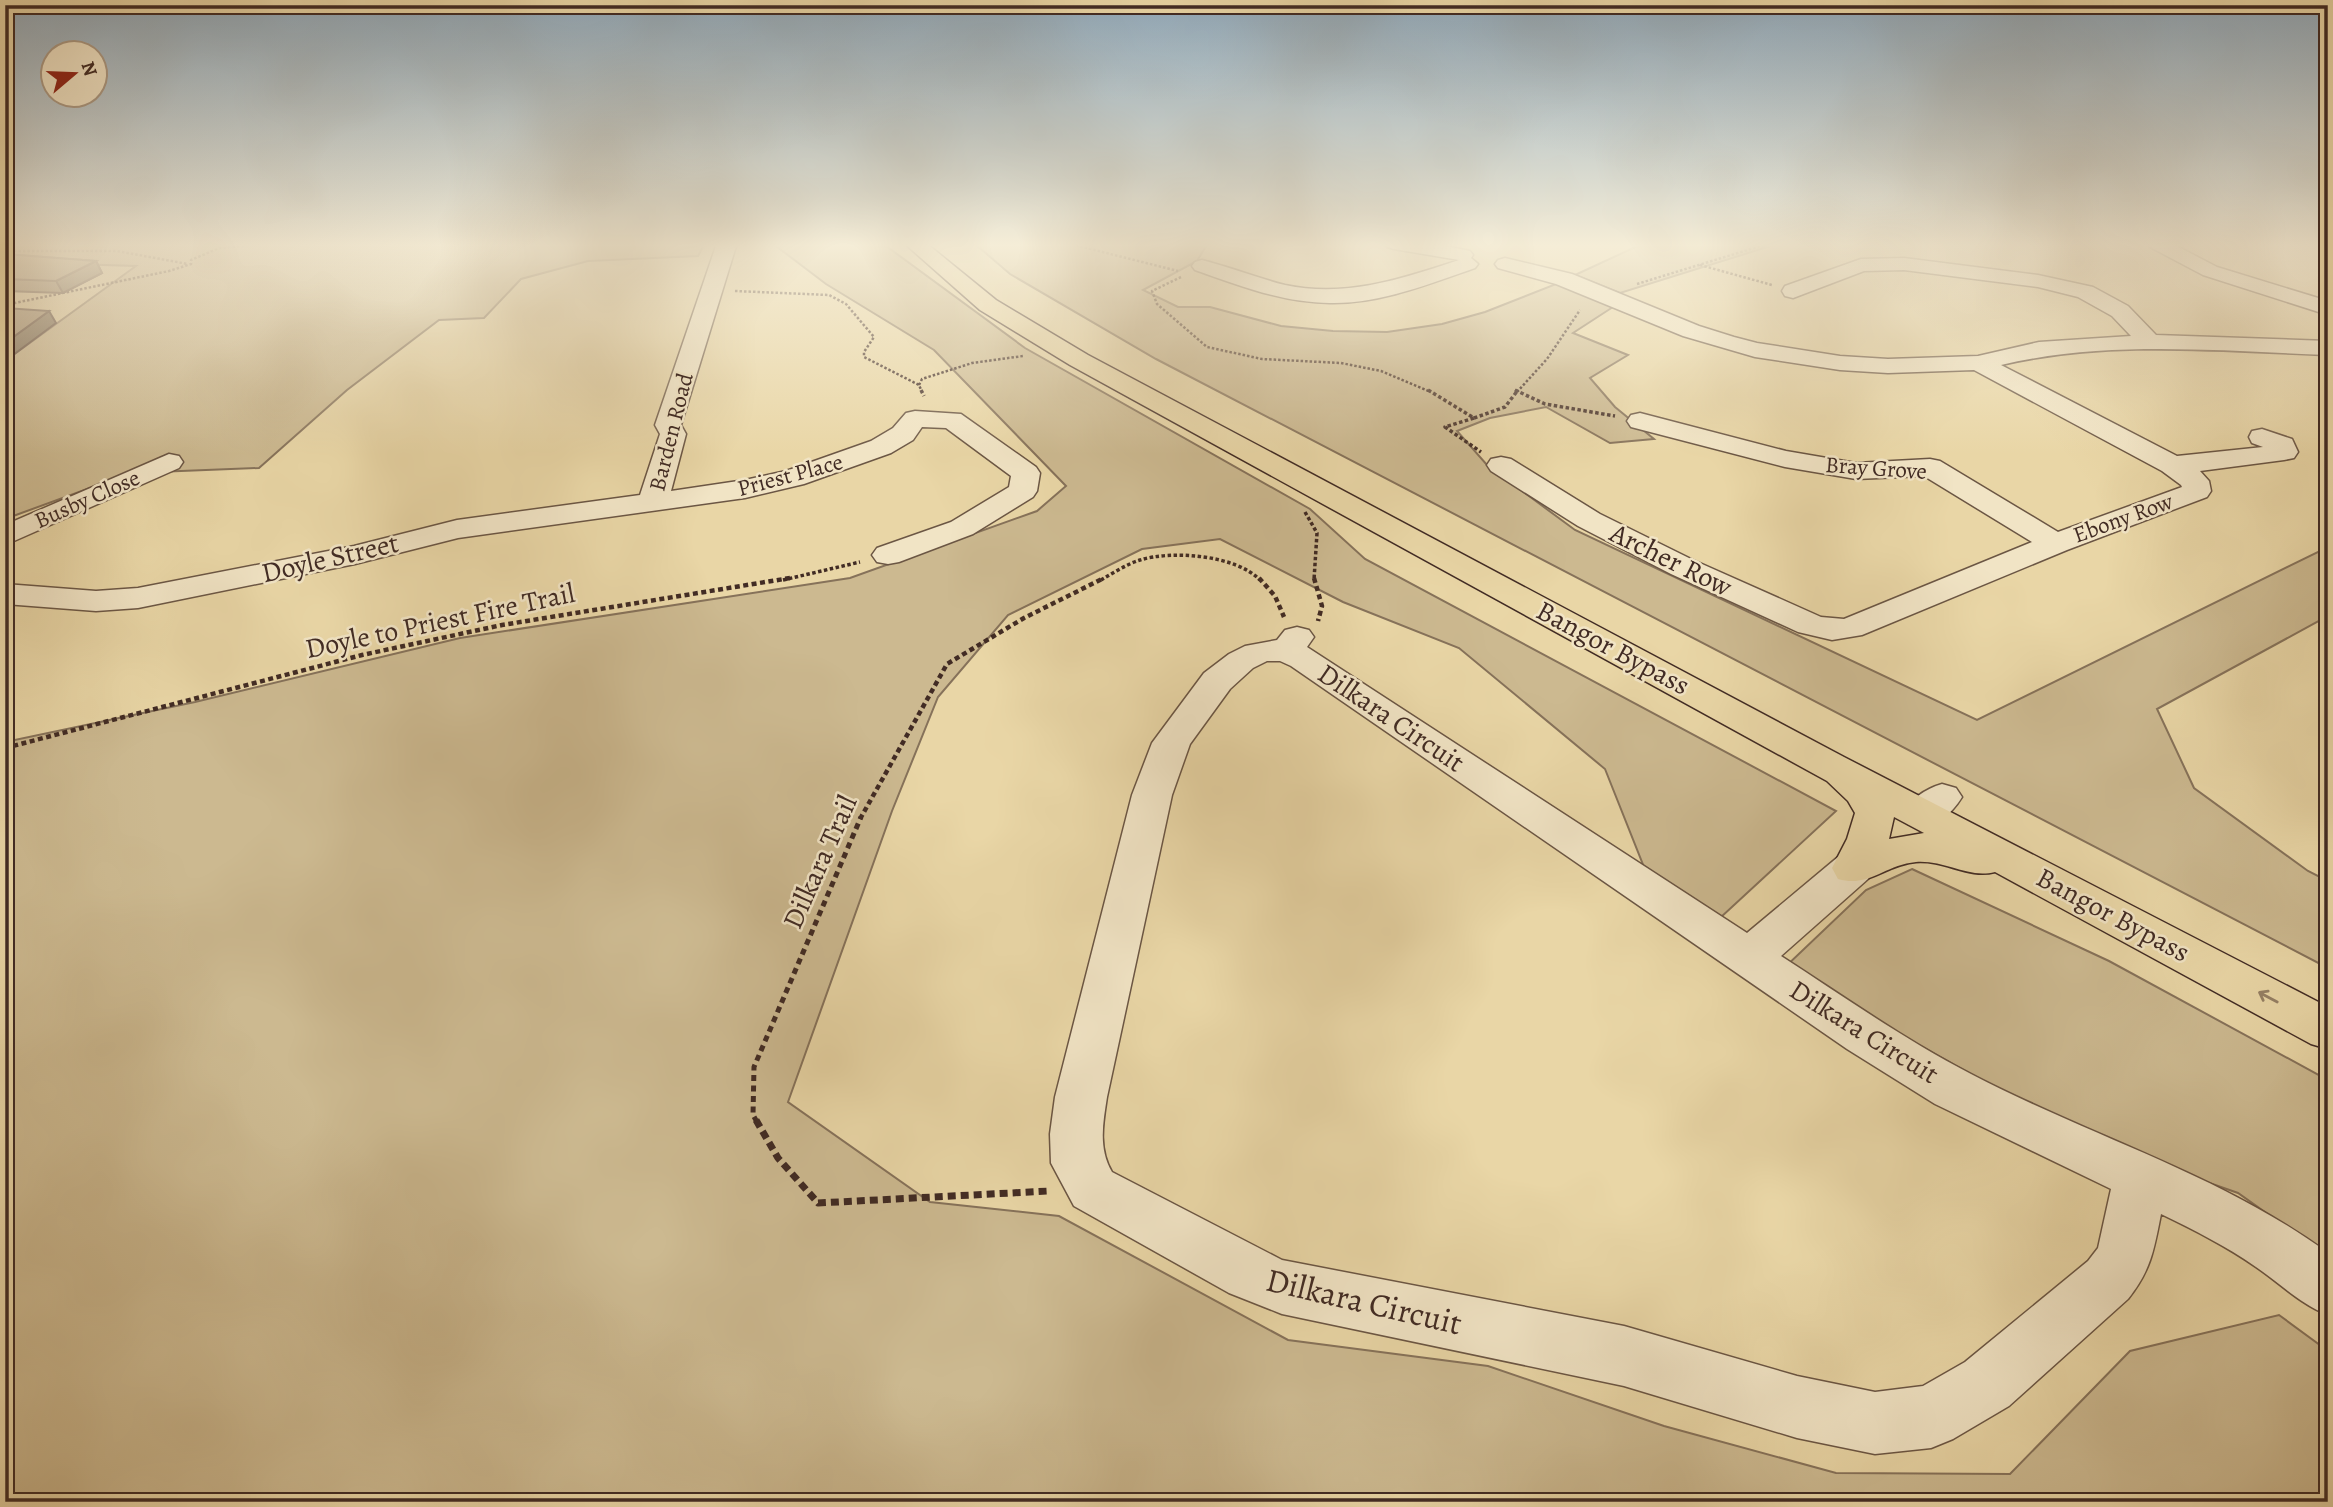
<svg xmlns="http://www.w3.org/2000/svg" width="2333" height="1507" font-family="Alegreya,serif">
<style>
.green{fill:#ccb990;stroke:#86725a;stroke-width:2}
.lines{fill:none;stroke-linecap:round;stroke-linejoin:round}
.minor-casing{stroke:#6b5644;stroke-width:3}
.major-casing{stroke:#412b24;stroke-width:3}
.path-far4{stroke:#412b24;stroke-width:2.5;stroke-dasharray:2.5 2;stroke-linecap:butt}
.path-far3{stroke:#412b24;stroke-width:3.5;stroke-dasharray:3.5 2.5;stroke-linecap:butt}
.path-far2{stroke:#412b24;stroke-width:4.5;stroke-dasharray:5 3.5;stroke-linecap:butt}
.path-far1{stroke:#412b24;stroke-width:5;stroke-dasharray:6 4.5;stroke-linecap:butt}
.path{stroke:#412b24;stroke-width:7;stroke-dasharray:8 5;stroke-linecap:butt}
.minor{fill:#f1e4c5;fill-rule:evenodd}
.major{fill:#e9d6a6;fill-rule:evenodd}
.wall{fill:#837259;stroke:#412b24;stroke-width:2}
.shaded-wall{fill:#6a5c49;stroke:#412b24;stroke-width:2}
.building{fill:#988468;stroke:#412b24;stroke-width:2}
.oneway{stroke:#958065}
.labels{text-anchor:middle;dominant-baseline:central;stroke-width:5;stroke-linejoin:round;paint-order:stroke}
.far-street-label{font-size:23px;fill:#412b24;stroke:#f1e4c5}
.street-label{font-size:28px;fill:#412b24;stroke:#f1e4c5}
.near-street-label{font-size:33px;fill:#412b24;stroke:#f1e4c5}
</style>
<rect width="100%" height="100%" fill="#e9d6a6"/>
<filter id="stains"><feTurbulence type="fractalNoise" baseFrequency=".00286" numOctaves="4"/><feColorMatrix values="0 0 0 0 .2 0 0 0 0 .09 0 0 0 0 .02 0 0 0 .5 -.17"/></filter>
<radialGradient id="worn" r=".72"><stop offset=".6" stop-color="#630" stop-opacity="0"/><stop offset="1" stop-color="#630" stop-opacity=".3"/></radialGradient>
<path class="green" d="M 5,243 L 705,243 L 698,256 L 588,261 L 521,279 L 484,318 L 439,320 L 347,390 L 259,468 L 131,473 L 5,519 L 5,361 L 136,266 L 5,262 Z
M 772,243 L 882,243 L 1025,348 L 1310,509 L 1365,559 L 1836,811 L 1720,918 L 1644,867 L 1605,769 L 1459,648 L 1343,602 L 1220,539 L 1142,549 L 1008,615 L 938,697 L 892,811 L 788,1102 L 930,1202 L 1059,1216 L 1288,1340 L 1488,1366 L 1664,1426 L 1836,1473 L 2010,1474 L 2130,1351 L 2279,1315 L 2328,1351 L 2328,1502 L 5,1502 L 5,742 L 195,702 L 460,638 L 850,578 L 1037,511 L 1066,486 L 934,350 L 826,284 Z
M 974,243 L 1208,243 L 1197,261 L 1143,290 L 1178,307 L 1210,307 L 1281,326 L 1333,331 L 1387,332 L 1442,324 L 1485,312 L 1561,282 L 1613,307 L 1573,333 L 1628,355 L 1590,378 L 1615,407 L 1654,439 L 1610,443 L 1546,407 L 1490,418 L 1457,431 L 1487,465 L 1575,530 L 1977,720 L 2328,547 L 2328,616 L 2157,709 L 2194,788 L 2308,871 L 2328,881 L 2328,968 L 1156,359 L 1010,274 Z
M 1644,243 L 1780,243 L 1620,293 L 1575,275 Z
M 1912,869 L 2109,961 L 2328,1080 L 2328,1257 L 2238,1193 L 2129,1155 L 2003,1092 L 1783,969 L 1866,890 Z"/>
<g class="lines">
<defs>
<path id="minor" d="M 717,243 L 737,243 L 681,425 L 686,434 L 671,491 L 745,480 L 786,471 L 871,441 L 893,428 L 906,413 L 915,411 L 961,414 L 1036,467 L 1040,473 L 1037,491 L 1033,497 L 973,534 L 899,562 L 888,564 L 877,562 L 872,555 L 877,548 L 951,522 L 1009,487 L 1011,476 L 946,428 L 922,427 L 913,440 L 891,453 L 804,484 L 745,498 L 458,538 L 355,564 L 138,608 L 96,611 L 5,604 L 5,584 L 96,591 L 138,588 L 354,546 L 457,520 L 640,495 L 660,434 L 655,425 Z
M 1384,243 C 1413,241 1442,244 1470,251 L 1473,255 L 1471,258 L 1478,264 L 1475,268 C 1429,284 1380,304 1330,303 C 1283,303 1238,285 1195,270 L 1192,266 L 1195,262 L 1202,260 C 1230,267 1257,278 1285,285 C 1346,298 1401,279 1459,260 L 1394,249 L 1387,247 Z
M 2147,243 L 2171,243 L 2217,267 L 2328,301 L 2328,315 L 2203,275 L 2150,247 Z
M 1505,258 L 1572,274 L 1699,326 L 1734,337 L 1757,343 L 1840,356 L 1888,359 L 1978,356 L 2039,342 L 2131,336 L 2112,316 L 2078,297 L 2038,287 L 1904,270 L 1864,271 L 1793,298 L 1785,296 L 1782,291 L 1785,286 L 1861,259 L 1904,258 L 2038,275 L 2093,287 L 2128,306 L 2156,335 L 2328,341 L 2328,355 C 2219,351 2107,340 2001,365 L 2177,456 L 2263,447 L 2252,443 L 2249,437 L 2252,431 L 2262,429 L 2292,439 L 2298,452 L 2294,458 L 2284,460 L 2200,471 L 2209,481 L 2211,491 L 2207,497 L 2067,550 L 1862,635 L 1832,640 L 1798,632 L 1671,574 L 1578,526 L 1491,471 L 1487,465 L 1491,459 L 1501,457 L 1511,459 L 1600,514 L 1693,560 L 1821,617 L 1844,619 L 2032,542 L 1924,476 L 1856,479 L 1785,467 L 1631,427 L 1627,421 L 1631,415 L 1640,413 L 1786,451 L 1856,463 L 1930,459 L 1940,461 L 2058,532 L 2182,487 L 2181,485 L 2162,471 L 1974,370 L 1888,373 L 1840,370 L 1755,357 L 1683,336 L 1556,284 L 1498,268 L 1495,264 L 1498,260 Z
M 169,454 L 179,456 L 183,462 L 179,468 L 5,545 L 5,525 Z
M 1297,627 L 1309,630 L 1314,637 L 1307,647 L 1747,933 L 1838,857 L 1853,853 L 1868,857 L 1874,868 L 1868,879 L 1781,956 C 1843,996 1905,1040 1971,1074 C 2089,1136 2220,1174 2328,1253 L 2328,1315 C 2300,1304 2281,1284 2256,1267 C 2226,1246 2194,1230 2161,1214 C 2154,1250 2151,1270 2128,1299 L 2009,1406 L 1953,1439 L 1931,1448 L 1875,1454 L 1797,1438 L 1624,1386 L 1282,1314 L 1229,1293 L 1074,1206 L 1051,1163 L 1050,1134 L 1055,1097 L 1132,795 L 1152,743 L 1204,673 L 1229,654 L 1245,646 L 1277,640 L 1285,630 ZM 1267,661 L 1280,661 L 1291,666 L 1847,1049 L 1935,1104 L 2111,1189 L 2098,1248 L 2088,1261 L 1965,1362 L 1923,1386 L 1875,1392 L 1797,1376 L 1624,1326 L 1282,1260 L 1112,1172 C 1098,1148 1103,1123 1107,1097 L 1172,795 L 1190,744 L 1230,689 L 1253,668 Z
M 1942,784 L 1956,788 L 1962,797 C 1949,818 1932,830 1908,824 L 1902,814 C 1911,799 1925,789 1942,784 Z"/>
<path id="major" d="M 904,243 L 926,243 L 996,300 L 1088,355 L 1844,757 L 2328,1007 L 2328,1049 L 2311,1044 L 1995,872 C 1968,879 1946,860 1916,862 C 1884,865 1869,888 1838,879 L 1832,868 L 1847,839 L 1855,813 L 1848,801 L 1827,781 L 1070,365 L 980,310 ZM 1894,817 L 1924,833 L 1889,839 Z"/>
</defs>
<use href="#minor" class="minor-casing"/>
<use href="#major" class="major-casing"/>
<path class="path-far4" d="M 1067,243 L 1178,271
M 5,251 L 117,251 L 188,264
M 1700,265 L 1772,285
M 1181,277 L 1152,291 L 1157,304 L 1207,347 L 1262,359 L 1341,363 L 1381,371 L 1431,392
M 1637,284 L 1770,243
M 735,291 L 829,295 L 846,304 L 874,337 L 864,352 L 864,357 L 919,385 L 922,392
M 5,305 L 169,271 L 191,264 L 191,260 L 219,248 L 275,243
M 919,385 L 922,379 L 972,363 L 1023,356
M 1515,390 L 1518,392
M 1517,392 L 1547,359 L 1580,310"/>
<path class="path-far3" d="M 921,390 L 924,396
M 1428,390 L 1474,418 L 1445,427 L 1481,452
M 1515,390 L 1545,404 L 1615,416
M 1474,418 L 1505,407 L 1518,390
M 1305,512 L 1317,533 L 1314,580
M 783,580 L 860,562
M 1101,580 C 1113,573 1127,564 1140,560 C 1172,550 1236,555 1260,580"/>
<path class="path-far2" d="M 1259,578 L 1275,596 L 1284,617
M 1314,578 L 1322,606 L 1318,621
M 5,748 L 362,655 L 502,625 L 790,578
M 860,819 L 947,664 L 1024,618 L 1104,578"/>
<path class="path-far1" d="M 757,1122 L 753,1115 L 754,1067 L 861,817"/>
<path class="path" d="M 756,1120 L 778,1158 L 818,1203 L 1049,1191"/>
<use href="#minor" class="minor"/>
<use href="#major" class="major"/>
</g>
<path class="wall" d="M 5,254 L 96,261 L 102,273 L 63,293 L 5,291 Z"/>
<path class="shaded-wall" d="M 96,261 L 102,273 L 63,293 L 56,281 Z
M 49,311 L 56,323 L 5,361 L 5,343 Z"/>
<path class="building" d="M 5,254 L 96,261 L 56,281 L 5,279 Z
M 5,308 L 49,311 L 5,343 Z"/>
<defs><path id="oneway-shaft" d="M-6 0H5M1.5-3L5.5 0L1.5 3" fill="none" stroke-width="1.6" stroke-linecap="round" stroke-linejoin="round" transform="scale(1.75)"/></defs>
<use class="oneway" href="#oneway-shaft" transform="translate(2268 997) rotate(-152)"/>
<linearGradient id="sky" x2="0" y2="1"><stop stop-color="#91aabc"/><stop offset="0.54" stop-color="#f5edd7"/><stop offset="1" stop-color="#f5edd7" stop-opacity="0"/></linearGradient>
<rect width="2333" height="454" fill="url(#sky)"/>
<g class="labels">
<g class="far-street-label">
<text transform="translate(671 432) rotate(-76)">Barden Road</text>
<text transform="translate(1876 468) rotate(4)">Bray Grove</text>
<text transform="translate(790 475) rotate(-15)">Priest Place</text>
<text transform="translate(87 499) rotate(-24)">Busby Close</text>
<text transform="translate(2123 518) rotate(-20)">Ebony Row</text>
</g>
<g class="street-label">
<text transform="translate(330 558) rotate(-13)">Doyle Street</text>
<text transform="translate(1671 560) rotate(26)">Archer Row</text>
<text transform="translate(440 621) rotate(-12)">Doyle to Priest Fire Trail</text>
<text transform="translate(1613 648) rotate(28)">Bangor Bypass</text>
<text transform="translate(1391 718) rotate(34)">Dilkara Circuit</text>
<text transform="translate(820 862) rotate(-66)">Dilkara Trail</text>
<text transform="translate(2113 915) rotate(28)">Bangor Bypass</text>
<text transform="translate(1864 1032) rotate(32)">Dilkara Circuit</text>
</g>
<g class="near-street-label">
<text transform="translate(1364 1301) rotate(13)">Dilkara Circuit</text>
</g>
</g>
<rect width="2333" height="1507" fill="none" stroke="#e9d6a6" stroke-width="28"/>
<rect x="7" y="7" width="2319" height="1493" fill="none" stroke="#412b24" stroke-width="3.5"/>
<rect x="14" y="14" width="2305" height="1479" fill="none" stroke="#412b24" stroke-width="2"/>
<g transform="translate(74 74) rotate(71)"><circle r="33" fill="#f1e4c5" stroke="#ab9a85" stroke-width="2"/>
<path d="M0-5L12 26L0 18L-12 26Z" fill="#8f2418"/>
<text y="-10" font-size="19" font-weight="bold" text-anchor="middle" fill="#412b24">N</text>
</g>
<rect width="100%" height="100%" filter="url(#stains)"/>
<rect width="100%" height="100%" fill="url(#worn)"/>
</svg>
